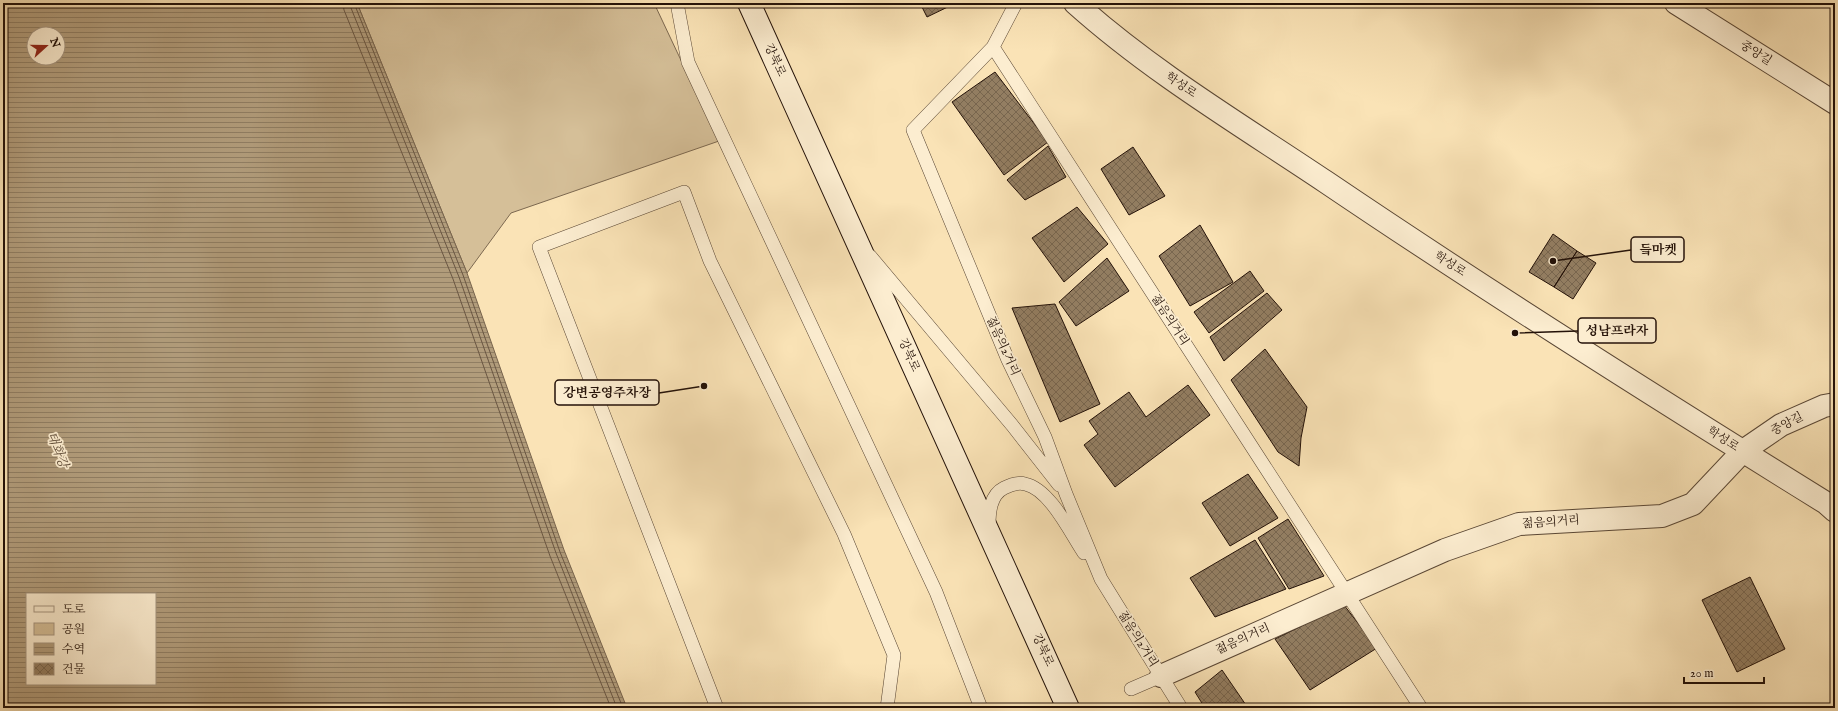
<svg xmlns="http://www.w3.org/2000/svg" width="1838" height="711" font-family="'IM FELL English','Noto Serif KR',serif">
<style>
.green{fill:#d5bf98;stroke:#7c6850}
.water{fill:url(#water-rules);stroke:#78644d;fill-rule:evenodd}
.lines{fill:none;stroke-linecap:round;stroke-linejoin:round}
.shore{stroke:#6a5642;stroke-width:1}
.building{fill:url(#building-cross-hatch);stroke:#231108}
.service-casing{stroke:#594634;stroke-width:14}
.minor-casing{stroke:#594634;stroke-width:24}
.tertiary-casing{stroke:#594634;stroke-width:24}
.secondary-casing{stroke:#231108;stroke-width:24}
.service{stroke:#fcedd0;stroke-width:13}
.minor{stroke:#fcedd0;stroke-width:22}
.tertiary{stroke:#fcedd0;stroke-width:22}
.secondary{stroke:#fcedd0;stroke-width:22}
.labels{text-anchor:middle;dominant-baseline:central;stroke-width:3.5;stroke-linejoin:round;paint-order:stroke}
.street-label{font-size:12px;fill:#231108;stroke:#fcedd0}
.water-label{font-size:13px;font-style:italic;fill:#63503c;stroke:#fcedd0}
.leader{fill:none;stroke:#231108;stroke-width:1.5}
.callout-dot{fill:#231108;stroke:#fcedd0;stroke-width:1.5}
.callout{fill:#fcedd0;stroke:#231108;stroke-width:1.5}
.callout-label{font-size:13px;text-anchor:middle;font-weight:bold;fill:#231108}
</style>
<defs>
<pattern id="water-rules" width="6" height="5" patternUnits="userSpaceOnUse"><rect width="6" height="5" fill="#b19c7b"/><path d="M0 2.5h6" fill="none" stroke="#907e63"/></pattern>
<pattern id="building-cross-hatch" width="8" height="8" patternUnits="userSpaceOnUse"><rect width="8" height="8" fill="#937e62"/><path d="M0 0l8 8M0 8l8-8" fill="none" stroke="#78664f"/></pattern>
</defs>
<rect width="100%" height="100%" fill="#fae3b6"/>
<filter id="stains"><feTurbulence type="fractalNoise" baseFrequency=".005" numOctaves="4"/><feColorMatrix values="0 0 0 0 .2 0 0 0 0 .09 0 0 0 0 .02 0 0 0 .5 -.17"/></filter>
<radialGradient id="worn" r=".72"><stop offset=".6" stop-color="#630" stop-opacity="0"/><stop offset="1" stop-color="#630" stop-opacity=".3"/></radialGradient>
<path class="green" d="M 357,3 L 654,3 L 719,141 L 511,213 L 467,273 Z"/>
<path class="water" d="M 3,3 L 357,3 L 467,273 L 564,550 L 627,708 L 3,708 ZM 34,34 L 58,34 L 58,58 L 34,58 ZM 27,594 L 155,594 L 155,684 L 27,684 Z"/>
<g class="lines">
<path class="shore" d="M 343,3 L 344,10 L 453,279 L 550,556 L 611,708
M 349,3 L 459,277 L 556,553 L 617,708
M 354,3 L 463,275 L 560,552 L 623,708"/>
</g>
<path class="building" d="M 920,3 L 956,3 L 927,17 Z
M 995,72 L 1048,142 L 1004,175 L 952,102 Z
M 1048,146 L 1066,177 L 1025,200 L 1007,180 Z
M 1133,147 L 1165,196 L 1129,215 L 1101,169 Z
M 1077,207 L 1108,244 L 1064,282 L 1032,238 Z
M 1200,225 L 1233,282 L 1190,306 L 1159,256 Z
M 1553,234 L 1577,251 L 1554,287 L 1529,272 Z
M 1577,251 L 1596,263 L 1573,299 L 1554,287 Z
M 1107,258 L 1129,291 L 1076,326 L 1059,302 Z
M 1250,271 L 1264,291 L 1209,333 L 1194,312 Z
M 1267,293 L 1282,310 L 1224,361 L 1210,337 Z
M 1055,304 L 1100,404 L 1060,422 L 1012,308 Z
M 1265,349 L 1307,407 L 1301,438 L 1299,466 L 1278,452 L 1231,380 Z
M 1188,385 L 1210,415 L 1115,487 L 1084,445 L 1098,434 L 1089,421 L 1129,392 L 1146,417 Z
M 1248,474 L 1278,518 L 1230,546 L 1202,503 Z
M 1288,519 L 1324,576 L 1289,589 L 1258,538 Z
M 1255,540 L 1286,589 L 1215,617 L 1190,578 Z
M 1750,577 L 1785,649 L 1737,672 L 1702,600 Z
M 1344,605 L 1377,648 L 1310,690 L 1275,639 Z
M 1222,670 L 1248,708 L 1205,708 L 1195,692 Z"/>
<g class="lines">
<defs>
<path id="service" d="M 677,3 L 688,62 L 936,592 L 981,708
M 1016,3 L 993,47 L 913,130 L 1008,360 L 1045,437 L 1066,494 L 1101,579 L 1161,676 L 1131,689
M 993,47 L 1421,708
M 870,256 L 1012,425 L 1059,485
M 989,526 C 989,513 990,495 1004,488 C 1010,485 1018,482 1025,484 C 1050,489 1071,534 1084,553
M 1161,676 L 1181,708
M 717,708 L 539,247 L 684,192 L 710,261 L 844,534 L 894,655 L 887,708"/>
<path id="minor" d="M 1161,676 L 1445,550 L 1519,524 L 1662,516 L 1693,504 L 1743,451 L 1781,425 L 1824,406 L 1835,404"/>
<path id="tertiary" d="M 1075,3 C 1152,72 1241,125 1326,182 C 1490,293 1658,399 1826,503 L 1835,511
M 1676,3 L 1835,103"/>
<path id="secondary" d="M 749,3 L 1068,708"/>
</defs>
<use href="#service" class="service-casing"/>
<use href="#minor" class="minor-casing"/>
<use href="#tertiary" class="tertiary-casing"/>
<use href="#secondary" class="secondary-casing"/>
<use href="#service" class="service"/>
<use href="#minor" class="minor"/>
<use href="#tertiary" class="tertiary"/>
<use href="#secondary" class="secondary"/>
</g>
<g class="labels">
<g class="street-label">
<text transform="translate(1756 53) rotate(32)">중앙길</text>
<text transform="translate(775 60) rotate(65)">강북로</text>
<text transform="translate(1181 85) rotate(34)">학성로</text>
<text transform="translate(1450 264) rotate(33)">학성로</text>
<text transform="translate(1170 320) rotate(57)">젊음의거리</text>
<text transform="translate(1003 346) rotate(66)">젊음의2거리</text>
<text transform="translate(909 355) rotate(66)">강북로</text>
<text transform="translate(1787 424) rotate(-28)">중앙길</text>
<text transform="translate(1723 439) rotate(33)">학성로</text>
<text transform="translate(1551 522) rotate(-4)">젊음의거리</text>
<text transform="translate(1138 639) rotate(58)">젊음의2거리</text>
<text transform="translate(1243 639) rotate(-24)">젊음의거리</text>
<text transform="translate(1043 650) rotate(65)">강북로</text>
</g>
<g class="water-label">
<text transform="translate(57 450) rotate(69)">태화강</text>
</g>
</g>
<path class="leader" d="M1553 261L1631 250M1515 333L1578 331M704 386L659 393"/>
<g class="callout-dot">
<circle cx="1553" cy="261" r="4"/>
<circle cx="1515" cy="333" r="4"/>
<circle cx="704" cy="386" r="4"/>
</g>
<g class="callout">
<rect x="1631" y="237" width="53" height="25" rx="4"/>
<rect x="1578" y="318" width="78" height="25" rx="4"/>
<rect x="555" y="380" width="104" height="25" rx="4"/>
</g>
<g class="callout-label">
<text x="1658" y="254">듴마켓</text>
<text x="1617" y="335">성남프라자</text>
<text x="607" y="397">강변공영주차장</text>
</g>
<rect width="1838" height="711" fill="none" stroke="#fae3b6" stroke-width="16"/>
<rect x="4" y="4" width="1830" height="703" fill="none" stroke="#231108" stroke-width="2"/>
<rect x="8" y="8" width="1822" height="695" fill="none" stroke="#231108"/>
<rect x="26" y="593" width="130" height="92" fill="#fcedd0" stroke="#a59580"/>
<rect x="34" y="606" width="20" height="6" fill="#fcedd0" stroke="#a59580"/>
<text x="62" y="613" font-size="12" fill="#231108">도로</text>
<rect x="34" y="623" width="20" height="12" fill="#d5bf98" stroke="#a59580"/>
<text x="62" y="633" font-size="12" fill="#231108">공원</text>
<rect x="34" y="643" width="20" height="12" fill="url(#water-rules)" stroke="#a59580"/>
<text x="62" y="653" font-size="12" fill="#231108">수역</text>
<rect x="34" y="663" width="20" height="12" fill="url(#building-cross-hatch)" stroke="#a59580"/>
<text x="62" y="673" font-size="12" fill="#231108">건물</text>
<g transform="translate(46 46) rotate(69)"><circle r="19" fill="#fcedd0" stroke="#a59580"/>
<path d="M0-3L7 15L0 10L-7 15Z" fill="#8f2418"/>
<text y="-6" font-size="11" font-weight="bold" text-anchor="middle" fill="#231108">N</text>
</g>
<path d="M1684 677v6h80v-6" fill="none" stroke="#231108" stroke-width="2"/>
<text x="1690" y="677" font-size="12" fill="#231108" stroke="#fcedd0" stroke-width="3" paint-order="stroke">20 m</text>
<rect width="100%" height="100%" filter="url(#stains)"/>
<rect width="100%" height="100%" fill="url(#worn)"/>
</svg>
